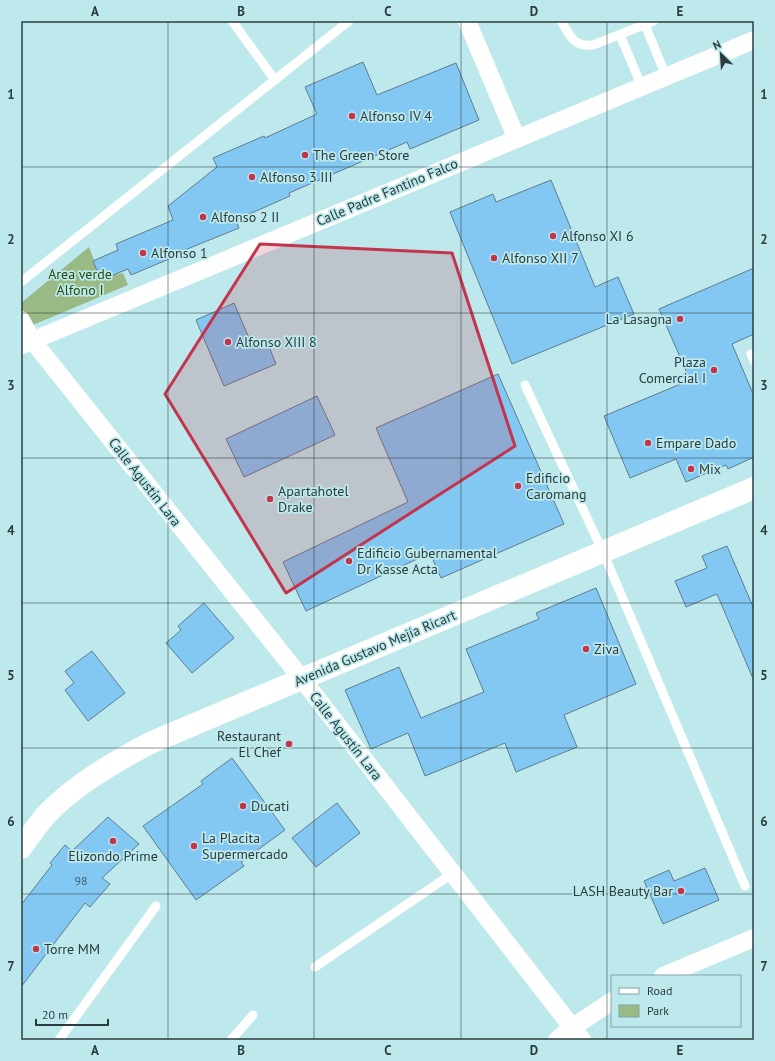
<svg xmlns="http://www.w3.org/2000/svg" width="775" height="1061" font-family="'PT Sans',sans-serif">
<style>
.green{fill:#9aba85}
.building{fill:#83c8f3;stroke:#5f7c8f}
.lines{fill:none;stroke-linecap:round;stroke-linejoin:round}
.service{stroke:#fff;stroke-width:9}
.minor{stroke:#fff;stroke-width:18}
.tertiary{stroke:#fff;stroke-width:22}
.marked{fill:#c4344d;fill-opacity:0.2;stroke:#c4344d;stroke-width:3;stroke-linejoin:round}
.grid{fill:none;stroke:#2b3c3e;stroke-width:1;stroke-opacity:0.55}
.poi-dot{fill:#c4344d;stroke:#bde9ec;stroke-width:1.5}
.labels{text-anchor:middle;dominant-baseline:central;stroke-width:3.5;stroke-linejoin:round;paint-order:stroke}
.number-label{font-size:12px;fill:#415f6b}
.poi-label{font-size:14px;fill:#2b3c3e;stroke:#bde9ec;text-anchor:start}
.street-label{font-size:14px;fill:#2b3c3e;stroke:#bde9ec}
.park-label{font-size:14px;fill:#2a4b09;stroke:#bde9ec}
.neatline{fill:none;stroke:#2b3c3e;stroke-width:1.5}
.grid-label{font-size:13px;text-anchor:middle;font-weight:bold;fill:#2b3c3e}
</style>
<rect width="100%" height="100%" fill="#bde9ec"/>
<path class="green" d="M 89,247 L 101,278 L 123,273 L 128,285 L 33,325 L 21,309 L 21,303 Z"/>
<path class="building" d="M 363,62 L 377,95 L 456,63 L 479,120 L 410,149 L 407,142 L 289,193 L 290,196 L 236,220 L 239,228 L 175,254 L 176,256 L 131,275 L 128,269 L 101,280 L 93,261 L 118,250 L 116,244 L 173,220 L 168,206 L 217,167 L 213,158 L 264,136 L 265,138 L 317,114 L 305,87 Z
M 551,180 L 595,287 L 618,277 L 634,314 L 512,364 L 450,212 L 493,194 L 496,202 Z
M 754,268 L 754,334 L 732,344 L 754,396 L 754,457 L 728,469 L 726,465 L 686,482 L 676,459 L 630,478 L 604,416 L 690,380 L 659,309 Z
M 234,303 L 252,345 L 266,339 L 276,364 L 224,386 L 196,320 Z
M 498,374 L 564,524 L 441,578 L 430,553 L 306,611 L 283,562 L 408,502 L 376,428 Z
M 317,396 L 335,435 L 244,477 L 226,439 Z
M 727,546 L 754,609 L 754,681 L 717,594 L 686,607 L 675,581 L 707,568 L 702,556 Z
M 596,588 L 636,684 L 564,715 L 577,747 L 516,772 L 505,743 L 425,776 L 408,733 L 371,749 L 345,690 L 399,667 L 421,718 L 484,692 L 466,649 L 539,619 L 536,613 Z
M 204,603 L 234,638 L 192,673 L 166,643 L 181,630 L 178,626 Z
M 92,651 L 125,693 L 88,721 L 65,690 L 74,683 L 65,671 Z
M 232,758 L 285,830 L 241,862 L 244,866 L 196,900 L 143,826 L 203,784 L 201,781 Z
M 337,803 L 360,833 L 316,867 L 292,838 Z
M 108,817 L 139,844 L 102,878 L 110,884 L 90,907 L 85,903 L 21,987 L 21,905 L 52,865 L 50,863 L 65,845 L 72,851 Z
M 705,868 L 719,900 L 663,924 L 644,881 L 669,870 L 674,881 Z"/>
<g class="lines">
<path class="service" d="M 232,21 L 275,80
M 561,21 C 570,36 574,47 593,45 L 654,21
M 645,25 L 666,76
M 620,35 L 642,87
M 21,282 L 349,21
M 751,354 L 754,361
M 525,385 L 603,552 L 745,886
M 315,967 L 453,873
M 59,1040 L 156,906
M 231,1040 L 253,1015"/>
<path class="minor" d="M 467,21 L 517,139
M 21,320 L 32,340 L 302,679 L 582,1040
M 22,345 L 754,40
M 663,976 L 754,938
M 557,1040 L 573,1027 L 612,1001"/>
<path class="tertiary" d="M 21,848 C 29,837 37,826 45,816 C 74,785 113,763 150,743 L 754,488"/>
</g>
<path class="marked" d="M 260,244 L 452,253 L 515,446 L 286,593 L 165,394 Z"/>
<path class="grid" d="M 168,21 L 168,1040M 314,21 L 314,1040M 461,21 L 461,1040M 607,21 L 607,1040M 21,167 L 754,167M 21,313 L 754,313M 21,458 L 754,458M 21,603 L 754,603M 21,748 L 754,748M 21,894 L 754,894"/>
<g class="poi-dot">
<circle cx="352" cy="116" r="4"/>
<circle cx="305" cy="155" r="4"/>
<circle cx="252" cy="177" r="4"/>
<circle cx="203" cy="217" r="4"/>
<circle cx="553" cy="236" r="4"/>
<circle cx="143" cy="253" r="4"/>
<circle cx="494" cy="258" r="4"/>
<circle cx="680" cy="319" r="4"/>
<circle cx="228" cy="342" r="4"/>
<circle cx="714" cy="370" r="4"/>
<circle cx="648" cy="443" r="4"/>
<circle cx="691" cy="469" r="4"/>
<circle cx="518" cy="486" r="4"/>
<circle cx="270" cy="499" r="4"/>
<circle cx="349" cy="561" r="4"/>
<circle cx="586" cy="649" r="4"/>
<circle cx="289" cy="744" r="4"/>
<circle cx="243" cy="806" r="4"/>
<circle cx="113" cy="841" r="4"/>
<circle cx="194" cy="846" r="4"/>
<circle cx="681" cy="891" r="4"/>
<circle cx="36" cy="949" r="4"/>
</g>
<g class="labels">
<g class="number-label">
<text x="81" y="880">98</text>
</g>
<g class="poi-label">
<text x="360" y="116">Alfonso IV 4</text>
<text x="313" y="155">The Green Store</text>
<text x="260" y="177">Alfonso 3 III</text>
<text x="211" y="217">Alfonso 2 II</text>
<text x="561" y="236">Alfonso XI 6</text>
<text x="151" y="253">Alfonso 1</text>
<text x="502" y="258">Alfonso XII 7</text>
<text x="672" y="319" text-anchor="end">La Lasagna</text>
<text x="236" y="342">Alfonso XIII 8</text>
<text x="706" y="362" text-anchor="end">Plaza<tspan x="706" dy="16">Comercial I</tspan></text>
<text x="656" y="443">Empare Dado</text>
<text x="699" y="469">Mix</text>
<text x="526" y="478">Edificio<tspan x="526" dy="16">Caromang</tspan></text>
<text x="278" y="491">Apartahotel<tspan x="278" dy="16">Drake</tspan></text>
<text x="357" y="553">Edificio Gubernamental<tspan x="357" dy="16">Dr Kasse Acta</tspan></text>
<text x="594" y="649">Ziva</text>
<text x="281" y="736" text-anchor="end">Restaurant<tspan x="281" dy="16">El Chef</tspan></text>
<text x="251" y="806">Ducati</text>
<text x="202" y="838">La Placita<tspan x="202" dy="16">Supermercado</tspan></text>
<text x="113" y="856" text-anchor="middle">Elizondo Prime</text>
<text x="673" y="891" text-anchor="end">LASH Beauty Bar</text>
<text x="44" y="949">Torre MM</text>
</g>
<g class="street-label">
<text transform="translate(387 192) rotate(-23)">Calle Padre Fantino Falco</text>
<text transform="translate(145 482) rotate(52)">Calle Agustín Lara</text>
<text transform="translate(375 648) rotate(-23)">Avenida Gustavo Mejía Ricart</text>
<text transform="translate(346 736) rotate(52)">Calle Agustín Lara</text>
</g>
<g class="park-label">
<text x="80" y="274">Area verde<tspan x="80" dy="16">Alfono I</tspan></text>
</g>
</g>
<rect width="775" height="1061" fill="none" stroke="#bde9ec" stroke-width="44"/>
<rect x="611" y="975" width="130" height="52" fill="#bde9ec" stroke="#83a4a6"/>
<rect x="619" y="988" width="20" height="6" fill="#ffffff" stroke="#83a4a6"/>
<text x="647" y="995" font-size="12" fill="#2b3c3e">Road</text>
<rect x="619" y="1005" width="20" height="12" fill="#9aba85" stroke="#83a4a6"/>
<text x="647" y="1015" font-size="12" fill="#2b3c3e">Park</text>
<g transform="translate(721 54) rotate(335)" stroke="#bde9ec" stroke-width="3" paint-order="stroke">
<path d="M0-3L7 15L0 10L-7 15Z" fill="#2b3c3e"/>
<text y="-6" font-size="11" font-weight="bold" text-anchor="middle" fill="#2b3c3e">N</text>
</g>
<path d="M36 1019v6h72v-6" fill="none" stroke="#2b3c3e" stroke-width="2"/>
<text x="42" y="1019" font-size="12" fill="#2b3c3e" stroke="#bde9ec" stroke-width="3" paint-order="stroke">20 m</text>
<rect x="22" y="22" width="731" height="1017" class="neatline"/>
<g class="grid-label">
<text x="95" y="16">A</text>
<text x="241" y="16">B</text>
<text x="388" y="16">C</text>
<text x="534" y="16">D</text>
<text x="680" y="16">E</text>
<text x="11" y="99">1</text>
<text x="764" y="99">1</text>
<text x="11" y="244">2</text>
<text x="764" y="244">2</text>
<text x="11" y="390">3</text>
<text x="764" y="390">3</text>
<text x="11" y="535">4</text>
<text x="764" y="535">4</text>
<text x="11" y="680">5</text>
<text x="764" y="680">5</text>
<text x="11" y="826">6</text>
<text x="764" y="826">6</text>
<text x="11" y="971">7</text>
<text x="764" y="971">7</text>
<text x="95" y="1055">A</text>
<text x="241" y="1055">B</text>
<text x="388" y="1055">C</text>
<text x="534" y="1055">D</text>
<text x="680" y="1055">E</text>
</g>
</svg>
